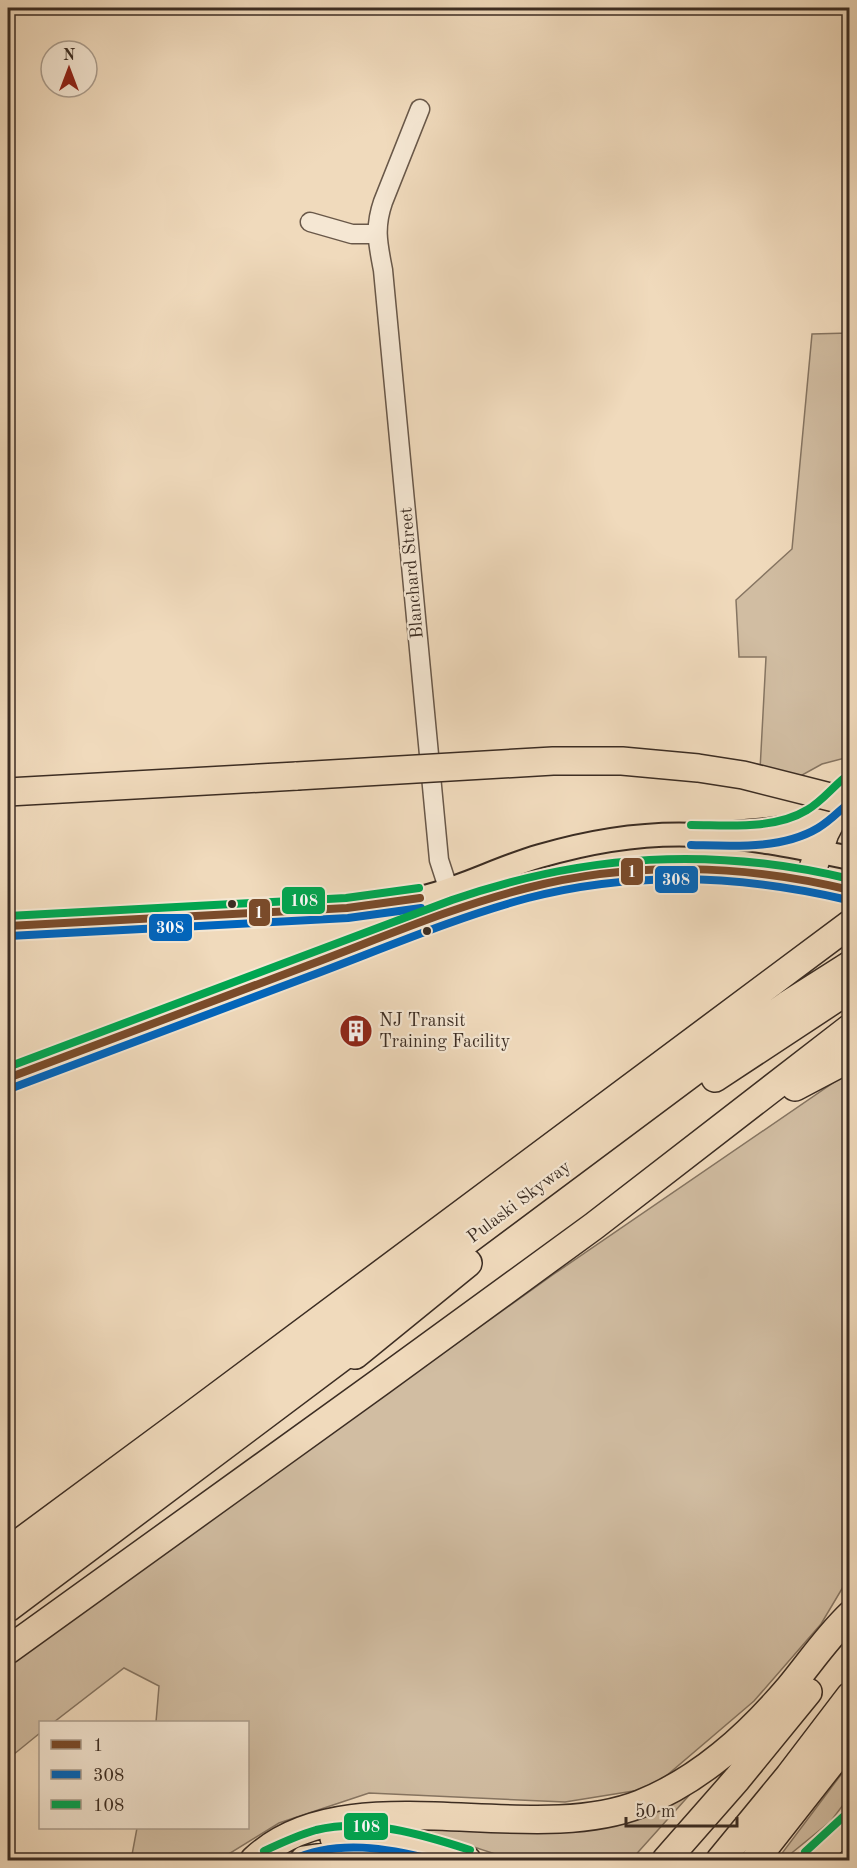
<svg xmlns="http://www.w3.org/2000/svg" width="857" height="1868" font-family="'Old Standard TT',serif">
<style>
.green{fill:#d1bda2;stroke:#867562;stroke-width:1.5}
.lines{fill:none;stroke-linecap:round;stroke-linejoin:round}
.minor-casing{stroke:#695849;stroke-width:21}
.major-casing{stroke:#3c2d23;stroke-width:26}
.highway-casing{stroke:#3c2d23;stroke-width:30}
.minor{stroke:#f5e7d3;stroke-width:18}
.major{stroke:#f0dabc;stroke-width:22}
.highway{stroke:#f0dabc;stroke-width:27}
.highway-bridge-casing{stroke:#3c2d23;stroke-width:30;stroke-linecap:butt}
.highway-bridge{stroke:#f0dabc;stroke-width:27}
.bus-1-casing{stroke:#f5e7d3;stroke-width:12}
.bus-2-casing{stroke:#f5e7d3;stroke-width:12}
.bus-3-casing{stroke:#f5e7d3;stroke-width:12}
.bus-1{stroke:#7a4b2a;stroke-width:8}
.bus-2{stroke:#0065bd;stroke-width:8}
.bus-3{stroke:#00a651;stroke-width:8}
.bus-dot{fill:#3c2d23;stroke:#f5e7d3;stroke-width:2}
.labels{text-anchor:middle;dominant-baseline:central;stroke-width:4.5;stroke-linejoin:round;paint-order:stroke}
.street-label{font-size:18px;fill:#3c2d23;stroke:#f5e7d3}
.poi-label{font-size:18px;fill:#3c2d23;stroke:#f5e7d3;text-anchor:start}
.line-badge{stroke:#f5e7d3;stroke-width:2}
.badge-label{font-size:16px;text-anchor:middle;font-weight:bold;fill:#fff}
</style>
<rect width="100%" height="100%" fill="#f0dabc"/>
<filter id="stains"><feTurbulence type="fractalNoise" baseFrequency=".00333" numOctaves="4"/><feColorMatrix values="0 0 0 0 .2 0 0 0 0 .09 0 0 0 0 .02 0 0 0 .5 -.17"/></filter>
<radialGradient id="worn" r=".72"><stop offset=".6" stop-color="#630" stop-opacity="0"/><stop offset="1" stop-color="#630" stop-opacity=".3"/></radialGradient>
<path class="green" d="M 849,333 L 849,757 L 822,764 L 795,779 L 760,770 L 766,657 L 739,657 L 736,600 L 792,549 L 812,334 Z
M 849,1072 L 849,1577 L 821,1624 L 754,1701 L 652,1788 L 565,1802 L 369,1793 L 279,1823 L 219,1860 L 131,1860 L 137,1828 L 248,1828 L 248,1722 L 156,1722 L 159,1686 L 124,1668 L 54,1722 L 40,1722 L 40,1733 L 8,1759 L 8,1666 L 79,1613 L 554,1274 Z
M 849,1764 L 849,1797 L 831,1821 L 783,1860 L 777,1860 Z
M 702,1781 L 631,1860 L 514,1860 L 406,1825 L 478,1828 Z"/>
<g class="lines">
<defs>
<path id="minor" d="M 420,109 L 383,202 C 374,228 378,244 383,270 L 439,860 L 452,900
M 310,222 L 352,234 L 376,234"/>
<path id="major" d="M 8,926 C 86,922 165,918 243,913 C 298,910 353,909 406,901 C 453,893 495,869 540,856 C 591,841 648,832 701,835 C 751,837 801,848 850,858
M 8,1078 L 456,910 C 493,897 531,885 570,879 C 660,863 761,865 850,890"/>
<path id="highway" d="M 8,792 L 297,776
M 721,836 C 748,833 791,834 814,818 C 827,809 838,797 850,787
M 809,880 L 825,833 L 841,802
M 715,1078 L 850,989
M 795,1087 L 850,1058
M 355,1355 L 468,1263
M 8,1551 C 290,1344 568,1132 850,924
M 8,1583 L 700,1067 L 787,1005 L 850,965
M 8,1608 L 365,1340
M 8,1650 L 380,1382 L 594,1226 L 850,1028
M 334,1838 C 380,1831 424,1845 467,1860
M 254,1860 C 346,1773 526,1849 640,1804 C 700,1780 748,1736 789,1688 C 809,1664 827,1637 850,1615
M 304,1860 C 324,1856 344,1854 365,1860
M 666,1860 L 737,1779 L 808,1692
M 720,1860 L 789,1776 L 850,1696
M 755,1860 L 850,1739
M 812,1860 L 850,1825"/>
</defs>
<use href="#minor" class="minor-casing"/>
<use href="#major" class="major-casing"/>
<use href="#highway" class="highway-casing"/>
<use href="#minor" class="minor"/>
<use href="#major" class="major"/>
<use href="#highway" class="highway"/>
<defs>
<path id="highway-bridge" d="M 297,776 L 553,761 L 622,761 L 698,768 L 743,775 L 850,802"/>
</defs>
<use href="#highway-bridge" class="highway-bridge-casing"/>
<use href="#highway-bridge" class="highway-bridge"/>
<defs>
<path id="bus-1" d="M 8,926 L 347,908 L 420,898
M 8,1078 C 108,1040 209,1003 309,965 C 381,938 452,907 527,888 C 633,861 744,864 850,890"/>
<path id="bus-2" d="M 691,845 C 732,846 781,850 818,828 C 830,821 839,811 850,802
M 9,936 L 348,918 L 421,908
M 12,1088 C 111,1051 210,1013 310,976 C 382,949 454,918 528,898 C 633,871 743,875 848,900
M 292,1860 C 337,1839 388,1848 434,1860"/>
<path id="bus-3" d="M 691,825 C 728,825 774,830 807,810 C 821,802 831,789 843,779
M 8,916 L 346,898 L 419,888
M 8,1067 L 452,900 C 585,854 713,846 850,879
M 264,1851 C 281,1843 298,1835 316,1830 C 368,1818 421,1834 470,1850
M 805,1852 L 843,1817"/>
</defs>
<use href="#bus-1" class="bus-1-casing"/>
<use href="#bus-2" class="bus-2-casing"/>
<use href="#bus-3" class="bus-3-casing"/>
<use href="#bus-1" class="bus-1"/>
<use href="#bus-2" class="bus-2"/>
<use href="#bus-3" class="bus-3"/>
</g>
<defs>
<symbol id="building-disc" viewBox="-11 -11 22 22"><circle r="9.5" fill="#8f2418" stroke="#f5e7d3"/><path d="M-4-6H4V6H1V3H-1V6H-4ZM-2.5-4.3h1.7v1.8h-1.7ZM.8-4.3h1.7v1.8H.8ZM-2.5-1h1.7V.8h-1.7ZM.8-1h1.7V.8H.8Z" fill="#fff"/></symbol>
</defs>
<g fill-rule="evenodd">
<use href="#building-disc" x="337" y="1012" width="38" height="38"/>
</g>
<g class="bus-dot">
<circle cx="232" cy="904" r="5"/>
<circle cx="427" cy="931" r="5"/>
</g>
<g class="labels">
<g class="street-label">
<text transform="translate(412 573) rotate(-95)">Blanchard Street</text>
<text transform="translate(519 1202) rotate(-37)">Pulaski Skyway</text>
</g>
<g class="poi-label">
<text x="379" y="1021">NJ Transit<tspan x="379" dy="21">Training Facility</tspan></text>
</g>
</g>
<g class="line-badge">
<rect x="620" y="857" width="24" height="29" rx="6" fill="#7a4b2a"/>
<rect x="654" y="865" width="45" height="29" rx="6" fill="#0065bd"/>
<rect x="281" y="886" width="45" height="29" rx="6" fill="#00a651"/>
<rect x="248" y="898" width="23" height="29" rx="6" fill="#7a4b2a"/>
<rect x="148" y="913" width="45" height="29" rx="6" fill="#0065bd"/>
<rect x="343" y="1812" width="46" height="29" rx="6" fill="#00a651"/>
</g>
<g class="badge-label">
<text x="632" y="877">1</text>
<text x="676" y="885">308</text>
<text x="304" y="906">108</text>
<text x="259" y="918">1</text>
<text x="170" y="933">308</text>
<text x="366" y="1832">108</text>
</g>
<rect width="857" height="1868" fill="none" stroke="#f0dabc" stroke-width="30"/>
<rect x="9" y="9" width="839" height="1850" fill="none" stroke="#3c2d23" stroke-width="3"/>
<rect x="15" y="15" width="827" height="1838" fill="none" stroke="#3c2d23" stroke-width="1.5"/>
<rect x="39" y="1721" width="210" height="108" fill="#f5e7d3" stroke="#ab9d8d" stroke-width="1.5"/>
<rect x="51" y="1740" width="30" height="9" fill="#7a4b2a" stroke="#ab9d8d" stroke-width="1.5"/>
<text x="93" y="1751" font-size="18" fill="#3c2d23">1</text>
<rect x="51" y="1770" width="30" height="9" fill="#0065bd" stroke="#ab9d8d" stroke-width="1.5"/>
<text x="93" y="1781" font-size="18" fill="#3c2d23">308</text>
<rect x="51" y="1800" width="30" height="9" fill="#00a651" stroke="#ab9d8d" stroke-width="1.5"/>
<text x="93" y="1811" font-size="18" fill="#3c2d23">108</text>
<g transform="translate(69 69)"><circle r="28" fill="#f5e7d3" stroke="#ab9d8d" stroke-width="1.5"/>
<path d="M0-4.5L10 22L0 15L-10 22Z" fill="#8f2418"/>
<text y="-9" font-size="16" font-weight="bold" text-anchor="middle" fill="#3c2d23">N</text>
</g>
<path d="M626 1817v9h111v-9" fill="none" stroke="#3c2d23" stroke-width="3"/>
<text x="635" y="1817" font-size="18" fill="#3c2d23" stroke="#f5e7d3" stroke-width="4.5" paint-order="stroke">50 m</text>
<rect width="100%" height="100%" filter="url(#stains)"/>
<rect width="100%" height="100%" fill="url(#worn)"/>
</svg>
